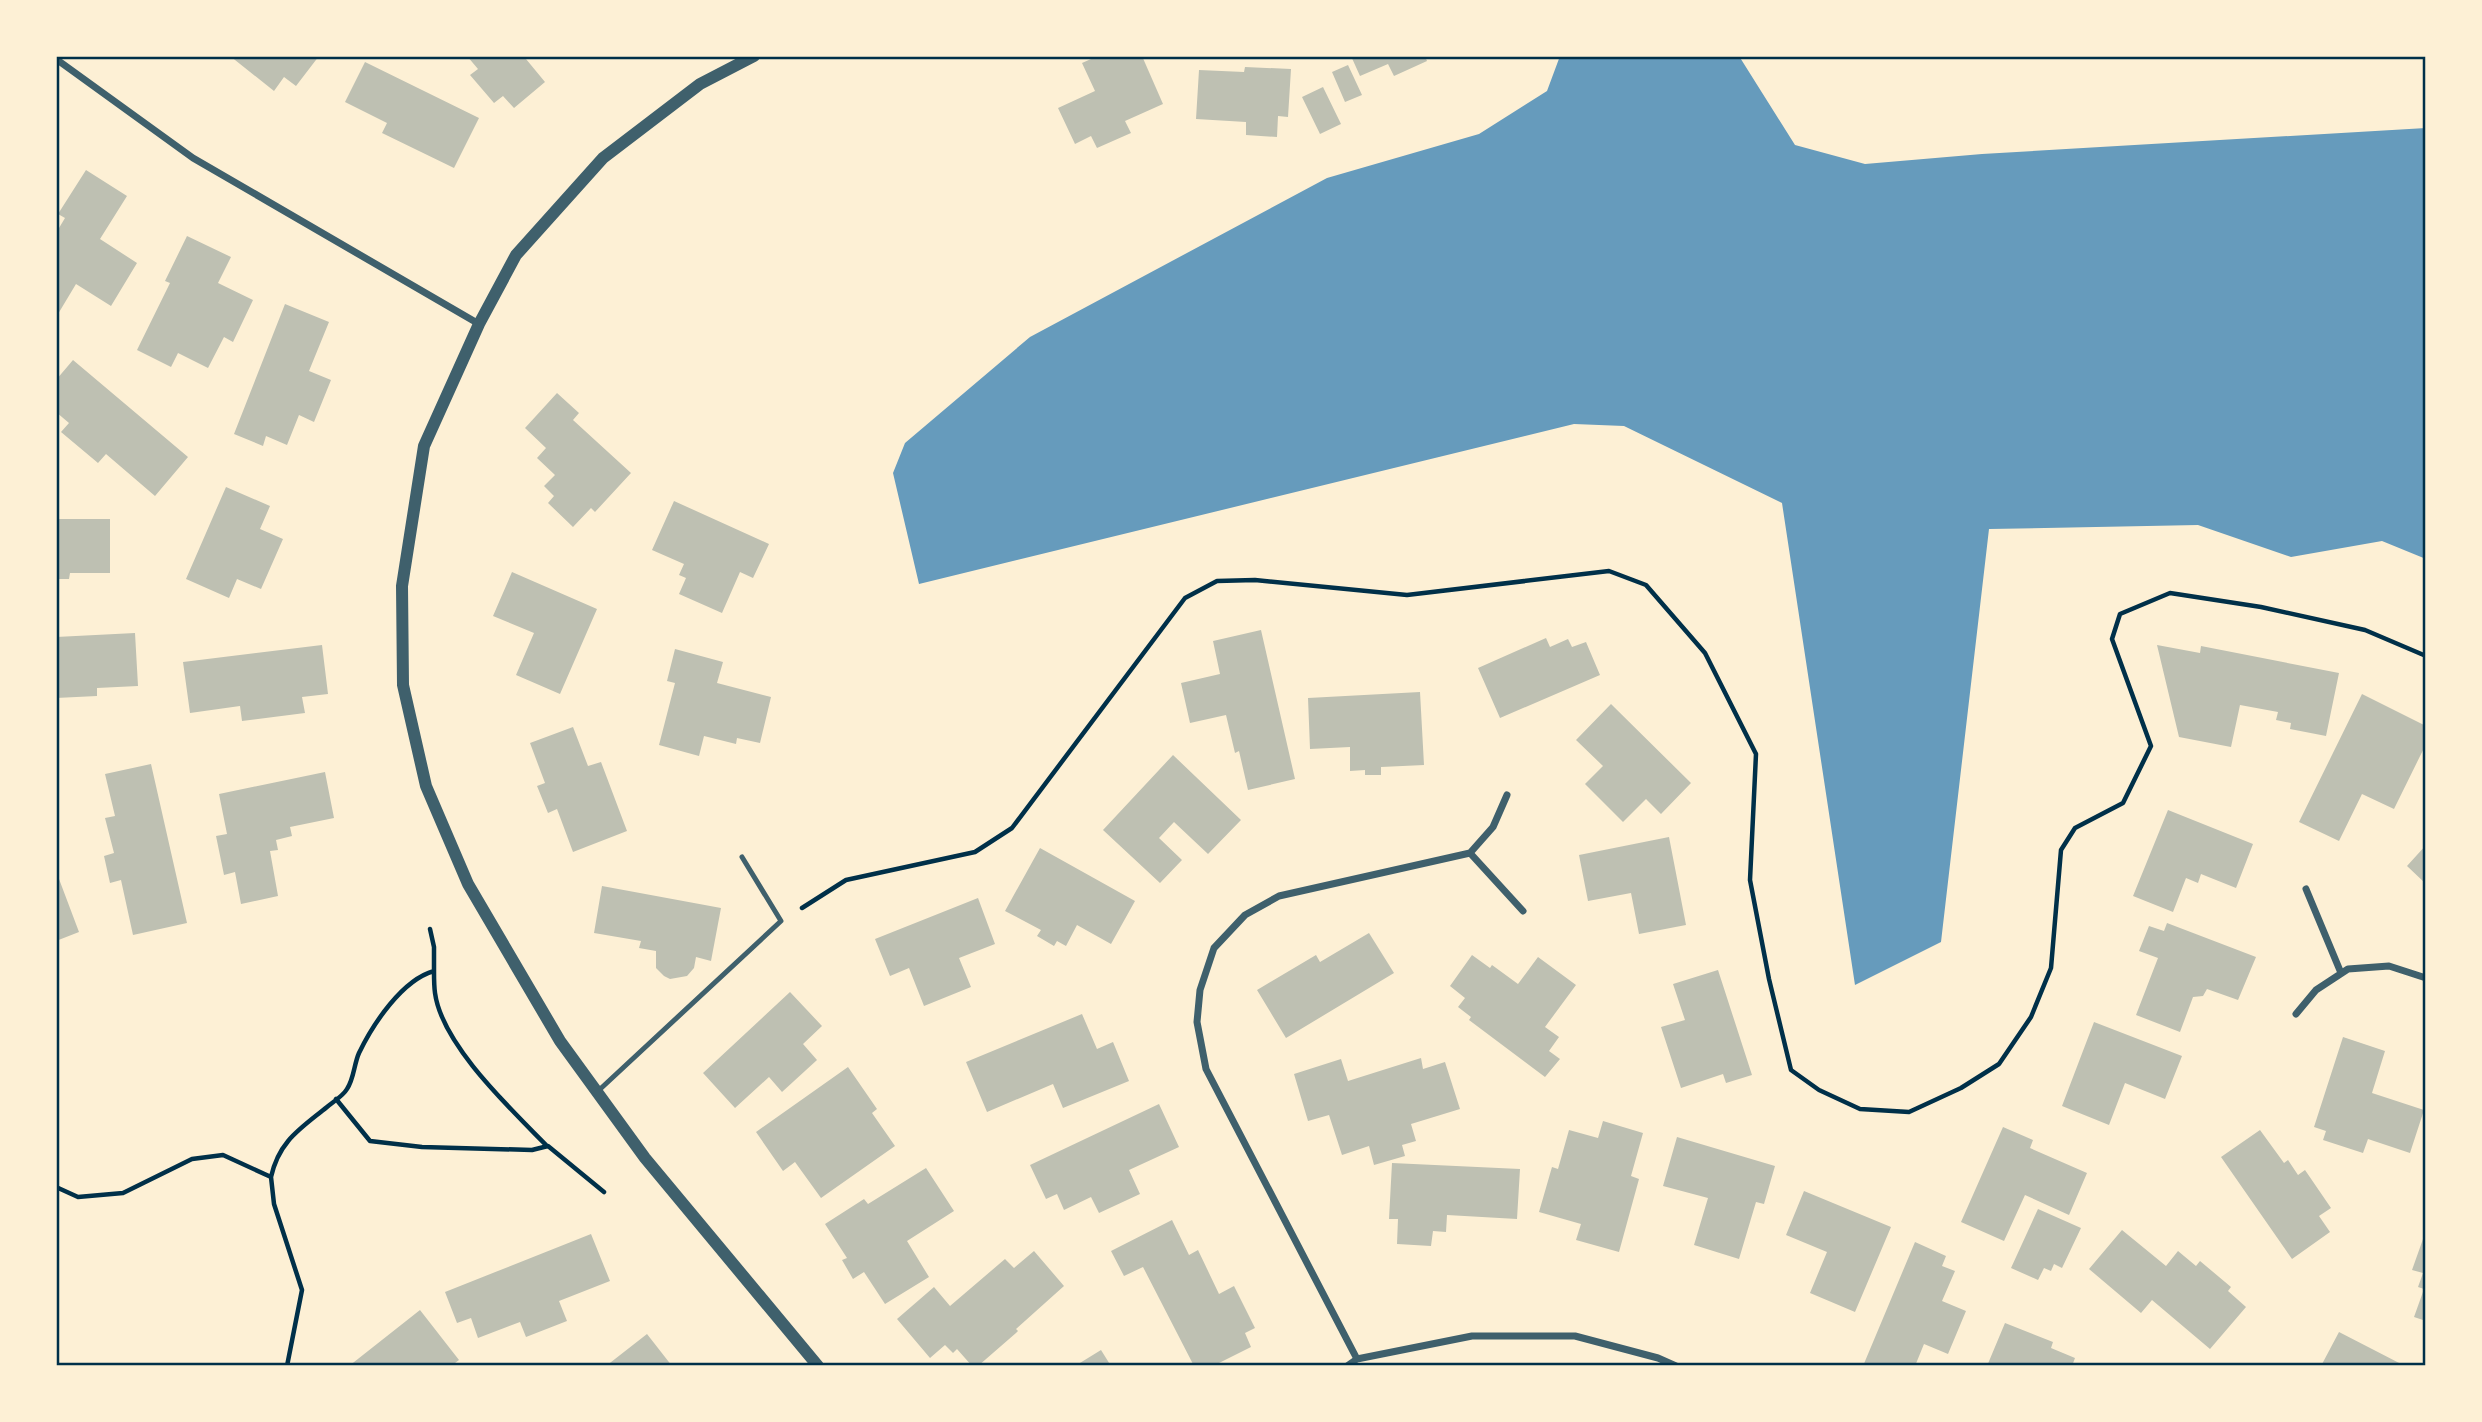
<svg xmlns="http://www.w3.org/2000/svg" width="2482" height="1422" font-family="'PT Sans',sans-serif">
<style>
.water{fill:#669bbc}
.building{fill:#bec0b2}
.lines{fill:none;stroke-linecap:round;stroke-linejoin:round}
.path{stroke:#003049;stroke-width:4.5}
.service{stroke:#3f606c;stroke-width:5}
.minor{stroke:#3f606c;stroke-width:7}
.tertiary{stroke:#3f606c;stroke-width:12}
.neatline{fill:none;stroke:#003049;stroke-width:2.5}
</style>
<rect width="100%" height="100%" fill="#fdf0d5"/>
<path class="water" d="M 1560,56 L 1739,56 L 1795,145 L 1865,164 L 1982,154 L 2426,128 L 2426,559 L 2382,541 L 2291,557 L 2198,525 L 1989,529 L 1941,942 L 1855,985 L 1782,503 L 1624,426 L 1574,424 L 919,584 L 893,473 L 905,443 L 1030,337 L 1327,178 L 1479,134 L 1547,91 Z"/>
<path class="building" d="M 230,56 L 319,56 L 296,86 L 284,77 L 274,91 Z
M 467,56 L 529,56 L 526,59 L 545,82 L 514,108 L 503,96 L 494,103 L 470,75 L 478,69 Z
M 1089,56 L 1142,56 L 1163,104 L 1125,121 L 1131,133 L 1097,148 L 1091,136 L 1075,144 L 1058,108 L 1095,91 L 1082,63 L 1091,59 Z
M 1351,56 L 1425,56 L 1427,61 L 1394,76 L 1388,64 L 1360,76 Z
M 365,62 L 479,118 L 454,168 L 382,133 L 387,123 L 345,102 Z
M 1348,65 L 1362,95 L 1345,102 L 1332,72 Z
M 1245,67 L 1291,69 L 1288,117 L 1278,116 L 1277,137 L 1246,135 L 1246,122 L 1196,119 L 1199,70 L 1244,72 Z
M 1323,87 L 1341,124 L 1320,134 L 1302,97 Z
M 86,170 L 127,196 L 100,239 L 137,263 L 111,306 L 76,284 L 58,314 L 56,312 L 56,233 L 65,218 L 58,214 Z
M 187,236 L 231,257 L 218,283 L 253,300 L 233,342 L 224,337 L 208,368 L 178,353 L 171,367 L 137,350 L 170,283 L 165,281 Z
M 285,304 L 329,322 L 309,371 L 331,380 L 314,422 L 299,415 L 287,445 L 266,436 L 263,446 L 234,434 Z
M 73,360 L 188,457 L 155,496 L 106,454 L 98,463 L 61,432 L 69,423 L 56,412 L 56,380 Z
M 557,393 L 579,413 L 573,420 L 631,473 L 595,512 L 591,508 L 573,527 L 548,503 L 554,496 L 544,486 L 555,475 L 537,458 L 546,448 L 525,428 Z
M 226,487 L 270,506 L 260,529 L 283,539 L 261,589 L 237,579 L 229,598 L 186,579 Z
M 674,501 L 769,544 L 753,578 L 740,572 L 722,613 L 679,594 L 686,578 L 679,575 L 684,564 L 652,550 Z
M 56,519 L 110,519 L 110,573 L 70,573 L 69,579 L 56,579 Z
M 512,572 L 597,609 L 560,694 L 516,675 L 534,633 L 493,616 Z
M 1261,630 L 1295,779 L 1248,790 L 1239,751 L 1235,753 L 1226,715 L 1190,723 L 1181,683 L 1220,674 L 1213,641 Z
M 135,633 L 138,686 L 97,688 L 97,696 L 56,698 L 56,637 Z
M 1546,638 L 1550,647 L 1568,639 L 1572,647 L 1586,642 L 1600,675 L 1500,718 L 1478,668 Z
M 322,645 L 328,694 L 302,697 L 305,713 L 242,721 L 240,706 L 190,713 L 183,662 Z
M 2157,645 L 2200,653 L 2201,646 L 2339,673 L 2326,736 L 2290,729 L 2291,723 L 2276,720 L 2278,712 L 2240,705 L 2231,747 L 2179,737 Z
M 675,649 L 723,662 L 717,683 L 771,697 L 760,743 L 737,738 L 736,744 L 704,736 L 699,756 L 659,745 L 675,683 L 667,681 Z
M 1420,692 L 1424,765 L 1381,767 L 1381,775 L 1365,775 L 1365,770 L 1350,771 L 1350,747 L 1310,749 L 1308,698 Z
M 2362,694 L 2426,726 L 2426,744 L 2394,809 L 2362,794 L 2339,841 L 2299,822 Z
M 1611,704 L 1691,783 L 1661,814 L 1646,799 L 1623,822 L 1585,784 L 1603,766 L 1576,740 Z
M 573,727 L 588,766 L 601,762 L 627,831 L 573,852 L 557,809 L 548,813 L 537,786 L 545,783 L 530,743 Z
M 1173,755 L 1241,820 L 1208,854 L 1174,822 L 1159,838 L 1182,860 L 1160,883 L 1103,830 Z
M 151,764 L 187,923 L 133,935 L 121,880 L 110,883 L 104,856 L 114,853 L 105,818 L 115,816 L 105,774 Z
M 325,772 L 334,818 L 290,827 L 292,836 L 276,840 L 278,850 L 270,851 L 278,896 L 241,904 L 235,872 L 224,875 L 216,836 L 227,834 L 219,794 Z
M 2168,810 L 2253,844 L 2236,888 L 2201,874 L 2198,883 L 2186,878 L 2173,912 L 2133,896 Z
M 1669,837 L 1686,925 L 1639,934 L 1631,893 L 1588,901 L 1579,855 Z
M 2426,845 L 2426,884 L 2407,866 Z
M 1040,848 L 1135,901 L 1111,944 L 1077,925 L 1066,946 L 1057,941 L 1054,946 L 1037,936 L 1041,930 L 1005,911 Z
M 56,871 L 79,932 L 56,941 Z
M 602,886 L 721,908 L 711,961 L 696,957 L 694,968 L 687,976 L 670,979 L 664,976 L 656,968 L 656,951 L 639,948 L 641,941 L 594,933 Z
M 978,898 L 995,944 L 959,958 L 971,987 L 924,1006 L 909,968 L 890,976 L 875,939 Z
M 2167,923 L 2256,957 L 2238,1000 L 2207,989 L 2203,996 L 2193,997 L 2180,1032 L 2136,1015 L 2158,958 L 2139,951 L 2149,926 L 2164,931 Z
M 1369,933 L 1394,973 L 1286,1038 L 1257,990 L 1316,955 L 1320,962 Z
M 1472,955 L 1490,968 L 1492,965 L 1518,984 L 1538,957 L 1576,985 L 1545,1027 L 1559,1037 L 1549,1051 L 1560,1059 L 1545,1077 L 1469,1020 L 1471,1017 L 1458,1007 L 1465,998 L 1450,986 Z
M 1718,970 L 1752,1075 L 1726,1083 L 1723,1074 L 1681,1088 L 1661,1027 L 1685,1020 L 1673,984 Z
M 790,992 L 822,1026 L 803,1044 L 817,1060 L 782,1092 L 769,1077 L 735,1108 L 703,1073 Z
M 1082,1014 L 1097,1049 L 1113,1042 L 1129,1081 L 1063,1108 L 1053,1084 L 987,1112 L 966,1062 Z
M 2094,1022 L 2182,1056 L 2165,1099 L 2125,1083 L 2109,1125 L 2062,1106 Z
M 2343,1037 L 2385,1051 L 2372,1093 L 2424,1110 L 2410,1153 L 2368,1139 L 2363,1153 L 2323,1140 L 2326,1131 L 2314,1127 Z
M 1421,1058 L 1423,1069 L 1445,1062 L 1460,1109 L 1411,1124 L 1416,1141 L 1402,1145 L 1405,1156 L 1374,1165 L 1369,1146 L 1342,1155 L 1329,1115 L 1308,1121 L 1294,1074 L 1341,1059 L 1348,1081 Z
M 848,1067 L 877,1109 L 872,1113 L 895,1146 L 821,1198 L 795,1162 L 783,1171 L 756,1132 Z
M 1159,1104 L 1179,1147 L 1129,1170 L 1140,1194 L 1099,1213 L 1091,1197 L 1064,1210 L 1057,1194 L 1046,1199 L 1030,1165 Z
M 1603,1121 L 1643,1133 L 1631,1176 L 1639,1179 L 1619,1252 L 1576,1240 L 1581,1224 L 1539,1212 L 1552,1167 L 1558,1169 L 1569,1130 L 1598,1138 Z
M 2003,1127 L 2033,1140 L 2030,1148 L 2087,1173 L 2069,1215 L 2025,1195 L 2004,1241 L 1961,1222 Z
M 2260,1130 L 2284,1163 L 2288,1160 L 2298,1175 L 2305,1170 L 2331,1208 L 2319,1216 L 2330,1232 L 2292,1259 L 2221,1157 Z
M 1677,1137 L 1775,1166 L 1764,1204 L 1756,1202 L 1739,1259 L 1694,1245 L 1708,1198 L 1663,1186 Z
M 1392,1163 L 1520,1169 L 1517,1219 L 1447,1215 L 1446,1232 L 1433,1231 L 1431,1246 L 1397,1244 L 1398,1219 L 1389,1219 Z
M 926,1168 L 954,1211 L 907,1241 L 929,1277 L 885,1304 L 864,1272 L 853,1279 L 842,1260 L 847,1258 L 825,1224 L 864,1199 L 868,1204 Z
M 1804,1191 L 1891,1227 L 1855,1312 L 1810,1293 L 1827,1252 L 1786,1235 Z
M 2038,1209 L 2081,1228 L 2062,1268 L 2054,1264 L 2051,1271 L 2044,1268 L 2038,1280 L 2011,1268 Z
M 1172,1220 L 1189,1255 L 1198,1250 L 1219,1294 L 1234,1286 L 1255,1328 L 1245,1333 L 1251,1347 L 1213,1366 L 1194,1366 L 1143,1267 L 1124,1276 L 1111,1251 Z
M 2122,1230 L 2166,1266 L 2178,1251 L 2196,1266 L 2200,1261 L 2231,1287 L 2228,1291 L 2246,1307 L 2210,1349 L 2152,1300 L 2141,1313 L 2089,1269 Z
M 591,1234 L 610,1281 L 559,1301 L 567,1321 L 526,1337 L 520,1322 L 478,1338 L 471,1318 L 457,1323 L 445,1292 Z
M 2423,1239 L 2426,1240 L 2426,1321 L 2414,1317 L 2424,1289 L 2418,1287 L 2423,1273 L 2412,1270 Z
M 1915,1242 L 1946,1256 L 1942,1266 L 1955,1271 L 1942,1301 L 1966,1311 L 1948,1354 L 1924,1344 L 1915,1366 L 1863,1366 Z
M 1034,1251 L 1064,1286 L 1016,1329 L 1018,1331 L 1016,1333 L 978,1366 L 972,1366 L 957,1349 L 953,1353 L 945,1345 L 930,1358 L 897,1319 L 934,1287 L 950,1306 L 1005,1259 L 1014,1268 Z
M 420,1310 L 459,1360 L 451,1366 L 349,1366 Z
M 2005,1323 L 2053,1342 L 2051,1348 L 2075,1358 L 2072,1366 L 1987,1366 Z
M 2339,1332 L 2405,1366 L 2321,1366 Z
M 647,1334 L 672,1366 L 606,1366 Z
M 1101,1350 L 1111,1366 L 1075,1366 Z"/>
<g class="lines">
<path class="path" d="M 802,908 L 846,880 L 975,852 L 1012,828 L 1185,598 L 1217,581 L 1255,580 L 1407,595 L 1609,571 L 1646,585 L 1705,653 L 1756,754 L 1750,880 L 1769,979 L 1791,1070 L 1819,1090 L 1860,1109 L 1909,1112 L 1961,1088 L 1999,1064 L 2031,1017 L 2051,968 L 2061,850 L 2075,828 L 2123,803 L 2151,746 L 2112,639 L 2120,614 L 2170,593 L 2261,607 L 2365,630 L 2426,656
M 434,971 C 434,978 434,986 435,993 C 442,1045 511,1109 547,1146
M 336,1099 L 370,1141 L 422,1147 L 532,1150 L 548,1146 L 604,1192
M 271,1177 C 279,1141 300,1129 327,1107 C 333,1102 343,1096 347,1089 C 354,1079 354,1064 359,1053 C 373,1024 402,980 434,971 L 434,947 L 430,929
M 56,1187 L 78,1197 L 123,1193 L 192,1159 L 223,1155 L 271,1177 L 274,1204 L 302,1290 L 287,1366"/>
<path class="service" d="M 597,1092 L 781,921 L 742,857"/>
<path class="minor" d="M 56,59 L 193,158 L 479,324
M 1470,853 L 1523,911
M 2306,889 L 2341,973
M 2296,1014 L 2316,990 L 2348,969 L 2389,966 L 2426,978
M 1357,1359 L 1206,1069 L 1197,1022 L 1200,990 L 1214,948 L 1245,915 L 1279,896 L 1470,853 L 1493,827 L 1507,795
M 1347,1366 L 1357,1359 L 1472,1336 L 1575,1336 L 1658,1358 L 1676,1366"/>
<path class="tertiary" d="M 754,56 L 700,84 L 603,158 L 516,255 L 479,324 L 424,446 L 402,586 L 403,685 L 426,786 L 468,884 L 560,1041 L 645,1158 L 818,1366"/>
</g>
<rect width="2482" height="1422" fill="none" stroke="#fdf0d5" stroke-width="116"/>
<rect x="58" y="58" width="2366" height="1306" class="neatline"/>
</svg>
